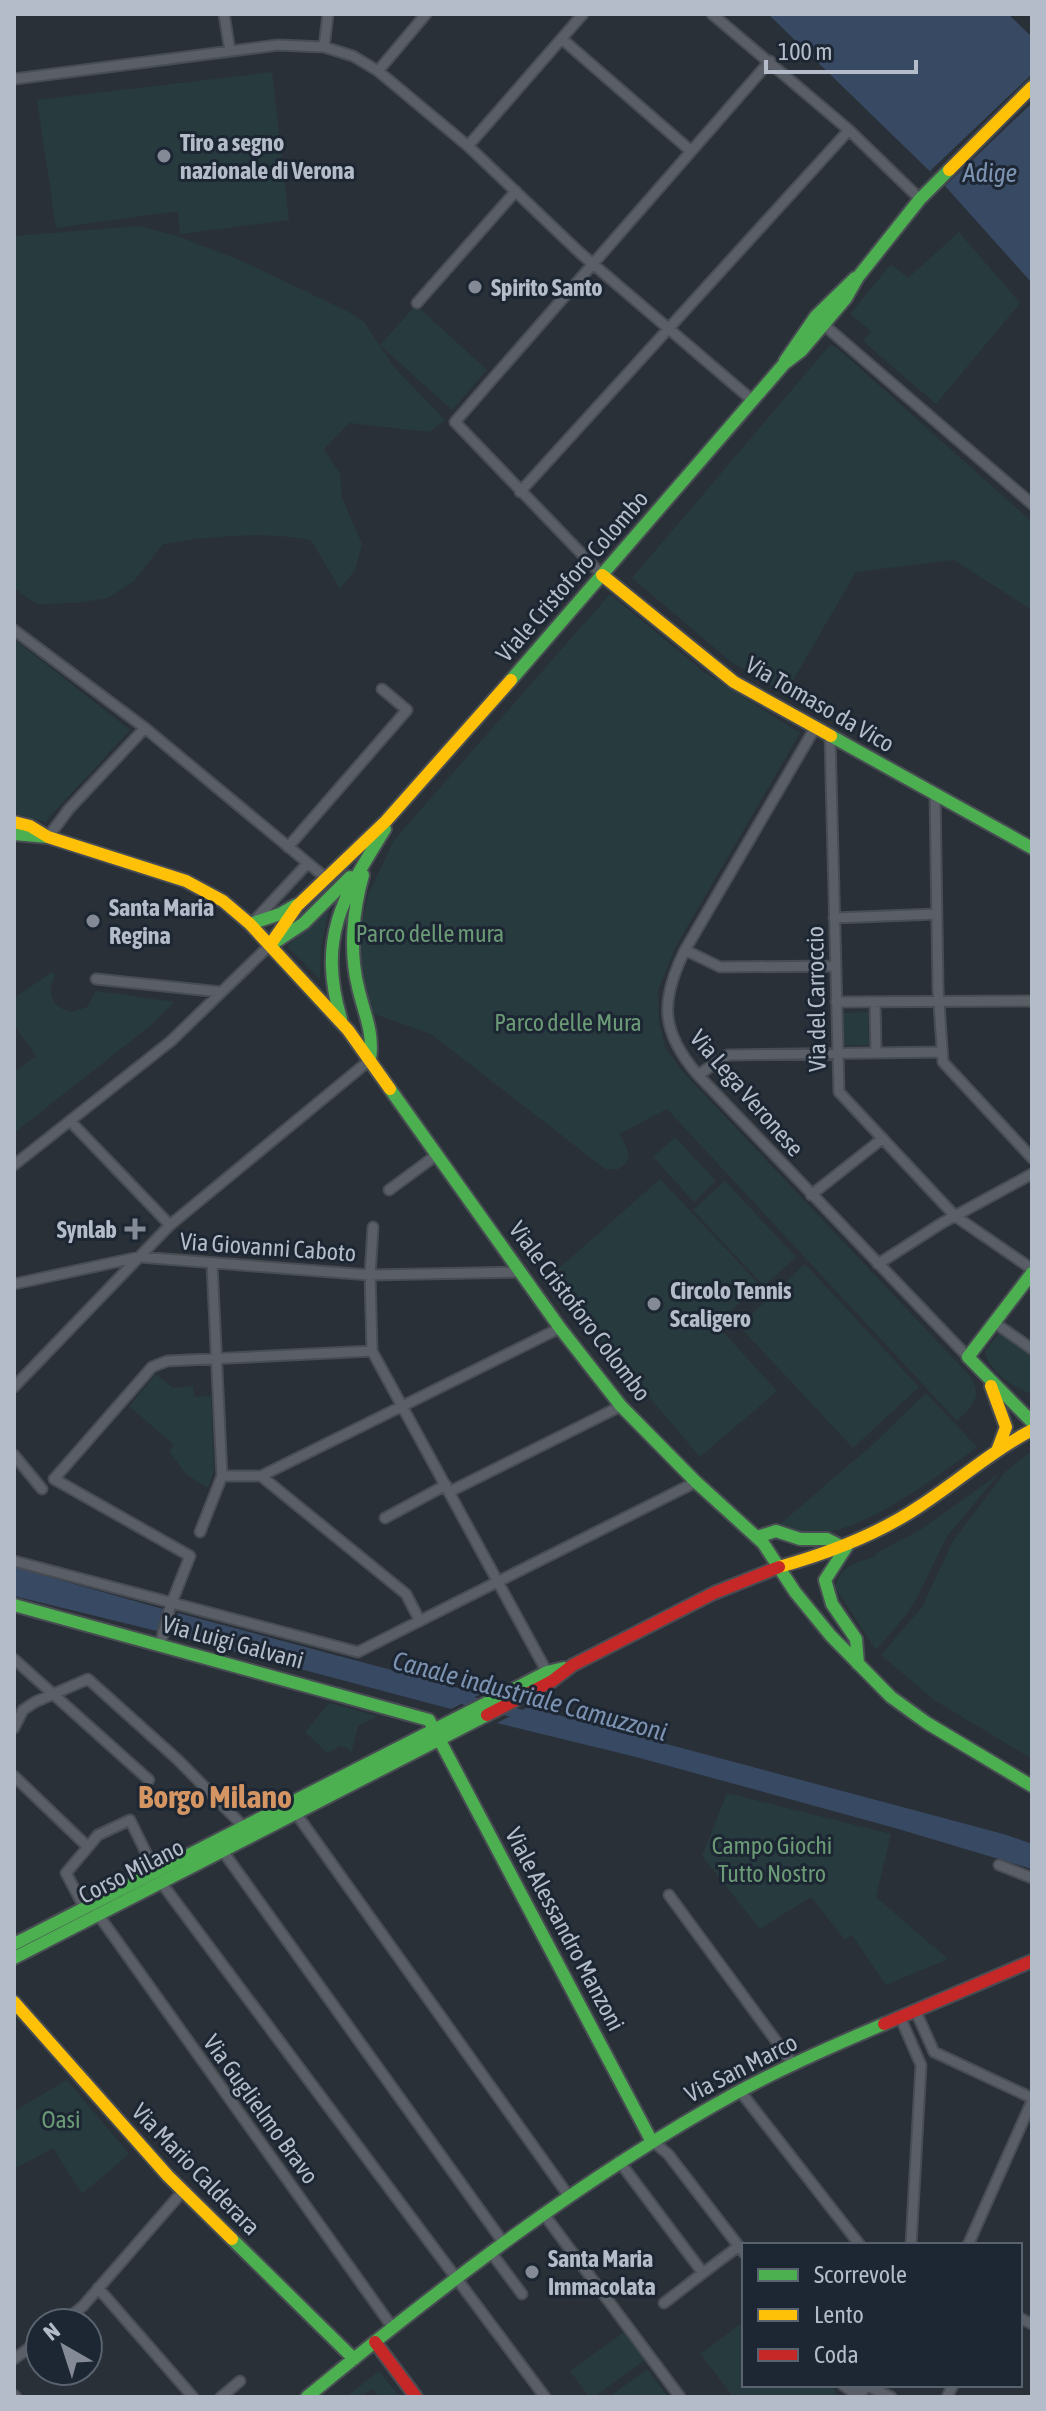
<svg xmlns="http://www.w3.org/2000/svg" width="1046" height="2411" font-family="'Asap Condensed',sans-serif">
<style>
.green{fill:#273a3e}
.water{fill:#384963}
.pier{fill:#2a3038}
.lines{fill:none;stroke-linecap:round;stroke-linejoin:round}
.canal{stroke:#384963;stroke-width:10}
.street-casing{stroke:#484c53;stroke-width:13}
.fast-casing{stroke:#484c53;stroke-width:16}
.slow-casing{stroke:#484c53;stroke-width:16}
.jam-casing{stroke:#484c53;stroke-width:16}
.street{stroke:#5a5e66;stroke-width:9}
.fast{stroke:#4caf50;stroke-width:12}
.slow{stroke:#ffc107;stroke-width:12}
.jam{stroke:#c62828;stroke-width:12}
.poi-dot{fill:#848b96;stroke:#1d2633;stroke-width:3}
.labels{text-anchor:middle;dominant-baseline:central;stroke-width:6;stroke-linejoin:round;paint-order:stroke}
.poi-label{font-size:24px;font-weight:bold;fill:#b4bcc9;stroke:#1d2633;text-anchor:start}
.street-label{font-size:24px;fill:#b4bcc9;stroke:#1d2633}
.park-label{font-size:24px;fill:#6b9a76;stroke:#1d2633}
.water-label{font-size:26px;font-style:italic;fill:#7c92b1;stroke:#1d2633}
.district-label{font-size:32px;font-weight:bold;fill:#d59563;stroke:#1d2633}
</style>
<rect width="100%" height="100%" fill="#2a3038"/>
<path class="green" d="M 272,72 L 289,220 L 180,234 L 178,211 L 56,228 L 37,100 Z
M 139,226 L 177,236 L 242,261 L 349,312 L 364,322 L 394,367 L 445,420 L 429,432 L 349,423 L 324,449 L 340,474 L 342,498 L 362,544 L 355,570 L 340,589 L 311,540 C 263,531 212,536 163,544 L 134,581 L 108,598 L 77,603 L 36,604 L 14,588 L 14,236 Z
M 959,232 L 1020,303 L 936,404 L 863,341 L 871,331 L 850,314 L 891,264 L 908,278 Z
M 416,305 L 487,370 L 452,410 L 380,345 Z
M 830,345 L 836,347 L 1032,522 L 1032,610 L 954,560 L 856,572 L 785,694 L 730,661 L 632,578 Z
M 610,594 L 704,672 L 800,733 L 676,946 L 658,990 L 659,1022 L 665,1047 L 683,1072 L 969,1375 C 984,1395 973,1406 957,1421 L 667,1109 L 619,1134 C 627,1148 635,1157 619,1169 L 605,1169 L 431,1034 L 371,1013 L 361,967 L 361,926 L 368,895 L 394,840 Z
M 14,639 L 130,730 L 45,822 L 14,813 Z
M 329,911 L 321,947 L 320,979 L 287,946 Z
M 52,972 L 55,975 C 47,992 50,1007 71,1012 L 87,1007 L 96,991 L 175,1002 L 150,1026 L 14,1133 L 14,1072 L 36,1056 L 14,1025 L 14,998 Z
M 868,1012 L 869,1045 L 844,1045 L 843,1013 Z
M 675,1137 L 716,1181 L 694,1202 L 653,1157 Z
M 660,1179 L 760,1285 L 716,1324 L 777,1391 L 700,1457 L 548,1278 Z
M 725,1181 L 796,1257 L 764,1286 L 693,1210 Z
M 805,1264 L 919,1387 L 853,1448 L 739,1326 Z
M 1001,1331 L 1032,1354 L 1032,1394 C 1015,1389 987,1370 985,1351 Z
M 156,1374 L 173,1388 L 193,1386 L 194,1397 L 211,1396 L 214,1471 L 208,1488 L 187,1475 L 169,1451 L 174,1445 L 129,1406 Z
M 926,1393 L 977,1447 C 936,1477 849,1546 796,1532 C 791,1531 785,1527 779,1525 L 871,1446 Z
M 1032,1451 L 1032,1759 L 934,1700 L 881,1655 L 922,1607 L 953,1541 L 1005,1472 Z
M 999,1474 L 947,1536 L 917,1598 L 905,1616 L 876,1650 L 835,1587 C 842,1562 859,1563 876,1556 L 876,1553 L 920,1530 Z
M 329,1703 L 378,1716 L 358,1726 L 351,1754 L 349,1749 L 340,1746 L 327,1753 L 305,1732 Z
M 727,1793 L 891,1834 L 876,1897 L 948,1959 L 886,1985 L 852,1935 L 845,1940 L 811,1897 L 760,1929 L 702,1856 Z
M 67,2080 L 129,2154 L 82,2194 L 53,2148 L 14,2169 L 14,2111 Z
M 744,2321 L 744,2385 L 832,2385 L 837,2397 L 733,2397 L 701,2354 Z
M 624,2332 L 645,2360 L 594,2397 L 589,2397 L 570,2371 Z
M 647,2369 L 668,2397 L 609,2397 Z
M 379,2371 L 400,2397 L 379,2397 L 372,2389 L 362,2397 L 346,2397 Z"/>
<path class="water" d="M 768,14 L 1008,14 L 1032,37 L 1032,283 L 945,186 Z
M 14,1567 L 163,1609 L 157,1631 L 14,1596 Z
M 178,1613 L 481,1694 L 451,1709 L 172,1635 Z
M 528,1707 L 1007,1835 L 1032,1844 L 1032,1869 L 895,1828 L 636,1757 L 497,1723 Z"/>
<path class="pier" d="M 1032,74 L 1032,103 L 945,186 L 930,171 Z"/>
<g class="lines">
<path class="canal" d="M 454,1697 L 527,1716"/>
<defs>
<path id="street" d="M 224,14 L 230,51
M 712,14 L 849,130 L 920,199
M 562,39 L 691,151
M 324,47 L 328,14
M 378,71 L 426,14
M 14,79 L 278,45 L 324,47 L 353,56 L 378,71 L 468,146 L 579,252 L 752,400
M 468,146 L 583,14
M 417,303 L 516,191
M 824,325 L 1032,504
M 520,492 L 849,130
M 602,575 L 455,422 L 770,61
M 14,630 L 145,728 L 326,878
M 815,728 L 685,950 C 660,1001 660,1031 698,1075 L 968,1357
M 830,736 L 839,1092 L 955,1216 L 1032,1269
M 935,794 L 938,989 L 943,1062 L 1032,1158
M 48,837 L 69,809 L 145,728
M 288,847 L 407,710 L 382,689
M 834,918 L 936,914
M 253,922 L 308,863
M 685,950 L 720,967 L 835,966
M 96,979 L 221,992
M 836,1002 L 1032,1001
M 875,1003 L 876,1052
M 698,1075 L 728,1055 L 941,1052
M 70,1121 L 170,1225
M 14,1165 L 171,1041 L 270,945
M 389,1190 L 438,1154
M 811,1195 L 882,1139
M 373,1227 L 370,1275 L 372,1351 L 547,1672
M 878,1264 L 942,1223 L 1032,1174
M 14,1284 L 139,1257 L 370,1275 L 522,1272
M 995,1323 L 1032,1349
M 14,1387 L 170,1225 L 370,1060
M 14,1455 L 42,1489
M 222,1476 L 261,1476 L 560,1328
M 261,1476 L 406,1594 L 420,1621
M 449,1492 L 621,1406
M 385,1518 L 446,1485
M 200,1532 L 222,1476 L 212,1263
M 14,1561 L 358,1652 L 696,1482
M 160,1645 L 170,1607 L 190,1556 L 54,1479 L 152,1367 L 167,1361 L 372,1351
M 14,1659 L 149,1780
M 14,1728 L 23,1710 L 35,1702 L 88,1679 L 178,1760 L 243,1826
M 14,1776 L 88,1847 L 66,1873 L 84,1907
M 295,1812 L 568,2195
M 88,1847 L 98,1835 L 130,1820 L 155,1871
M 222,1850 L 503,2242
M 999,1865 L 1032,1878
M 160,1881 L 545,2397
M 669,1895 L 793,2064
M 97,1913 L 393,2328
M 916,2012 L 934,2052 L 1032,2098
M 901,2019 L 921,2065 L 911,2245
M 740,2091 L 860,2245
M 651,2140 L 668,2154 L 744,2253
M 619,2161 L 703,2273 L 739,2246
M 543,2213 L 680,2397
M 968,2245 L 1032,2101
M 490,2251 L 522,2294
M 98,2288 L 193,2397
M 664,2303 L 703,2273
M 1020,2318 L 1032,2324
M 62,2323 L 83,2306 L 183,2191
M 14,2359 L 40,2340
M 843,2385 L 854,2393 L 863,2391 L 867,2385
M 867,2386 L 891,2397
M 14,2395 L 16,2397
M 221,2397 L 240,2381
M 947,2397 L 953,2385"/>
<path id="fast" d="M 785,361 L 816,316 L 855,278
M 511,680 L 784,364 L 801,351 L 846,298 L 858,277 L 920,199 L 949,170
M 831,736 L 1032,848
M 14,834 L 48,837
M 363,875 C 353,910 349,951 358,987 C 364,1014 374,1031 370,1060
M 250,924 L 280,914 L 296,905
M 271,945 L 304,923 L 350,877
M 341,1019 C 317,937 343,897 385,829
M 390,1089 L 560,1328 L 621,1406 L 696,1482 L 763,1543 L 795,1592 L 831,1636 L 891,1697 L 927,1723 L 1032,1786
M 1032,1273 L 968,1357 L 1032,1422
M 757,1537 L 776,1531 L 800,1539 L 827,1539 L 843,1547
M 847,1546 L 825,1580 L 832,1604 L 856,1639 L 858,1664
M 14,1605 L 429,1720 L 651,2140
M 14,1944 L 547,1672 L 564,1668
M 14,1958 L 487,1715
M 232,2239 L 354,2359
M 307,2397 C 443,2285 582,2178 736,2093 C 784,2067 834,2045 884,2024"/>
<path id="slow" d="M 949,170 L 1032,87
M 602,575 L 734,682 L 831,736
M 14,822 L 30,826 L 48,837 L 186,881 L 223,901 L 250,924 L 348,1030 L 390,1089
M 270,945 L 297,906 L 386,821 L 511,680
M 991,1386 L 1006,1427 L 997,1451
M 779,1567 C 829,1553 877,1535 920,1506 C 958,1481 992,1451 1032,1430
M 14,2002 L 168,2176 L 232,2239"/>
<path id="jam" d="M 487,1715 L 552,1681 L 573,1665 L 714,1593 L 779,1567
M 884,2024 L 1032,1961
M 375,2342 L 416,2397"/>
</defs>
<use href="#street" class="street-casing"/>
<use href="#fast" class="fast-casing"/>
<use href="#slow" class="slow-casing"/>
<use href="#jam" class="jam-casing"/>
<use href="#street" class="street"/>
<use href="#fast" class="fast"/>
<use href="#slow" class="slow"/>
<use href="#jam" class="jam"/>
</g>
<g class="poi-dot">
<circle cx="164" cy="156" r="8"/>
<circle cx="475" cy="287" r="8"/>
<circle cx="93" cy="921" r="8"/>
<path d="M131 1217h8v8h8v8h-8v8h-8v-8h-8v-8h8z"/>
<circle cx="654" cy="1304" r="8"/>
<circle cx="532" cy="2272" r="8"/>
</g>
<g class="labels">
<g class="poi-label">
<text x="180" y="142">Tiro a segno<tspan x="180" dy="28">nazionale di Verona</tspan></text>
<text x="491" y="287">Spirito Santo</text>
<text x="109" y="907">Santa Maria<tspan x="109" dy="28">Regina</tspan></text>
<text x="117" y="1229" text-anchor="end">Synlab</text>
<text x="670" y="1290">Circolo Tennis<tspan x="670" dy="28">Scaligero</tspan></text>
<text x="548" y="2258">Santa Maria<tspan x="548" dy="28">Immacolata</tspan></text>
</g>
<g class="street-label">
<text transform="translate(572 576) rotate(-49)">Viale Cristoforo Colombo</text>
<text transform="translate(820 704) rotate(30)">Via Tomaso da Vico</text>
<text transform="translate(816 999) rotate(-91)">Via del Carroccio</text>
<text transform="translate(747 1093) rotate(49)">Via Lega Veronese</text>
<text transform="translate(268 1247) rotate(4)">Via Giovanni Caboto</text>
<text transform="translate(580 1311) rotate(53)">Viale Cristoforo Colombo</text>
<text transform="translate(233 1642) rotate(15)">Via Luigi Galvani</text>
<text transform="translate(131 1871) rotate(-27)">Corso Milano</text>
<text transform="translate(565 1929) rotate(62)">Viale Alessandro Manzoni</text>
<text transform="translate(741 2068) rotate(-27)">Via San Marco</text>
<text transform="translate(261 2109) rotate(54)">Via Guglielmo Bravo</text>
<text transform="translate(196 2169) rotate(46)">Via Mario Calderara</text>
</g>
<g class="park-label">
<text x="430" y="933">Parco delle mura</text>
<text x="568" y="1022">Parco delle Mura</text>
<text x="772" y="1845">Campo Giochi<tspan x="772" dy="28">Tutto Nostro</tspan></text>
<text x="61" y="2119">Oasi</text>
</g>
<g class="water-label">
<text x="990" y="173">Adige</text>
<text transform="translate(530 1696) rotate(15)">Canale industriale Camuzzoni</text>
</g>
<g class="district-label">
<text x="215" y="1796">Borgo Milano</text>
</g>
</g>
<rect width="1046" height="2411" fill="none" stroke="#b4bcc9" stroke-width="32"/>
<rect x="742" y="2243" width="280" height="144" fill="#1d2633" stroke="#59626f" stroke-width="2"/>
<rect x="758" y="2269" width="40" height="12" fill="#4caf50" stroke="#59626f" stroke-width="2"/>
<text x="814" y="2283" font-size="24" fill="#b4bcc9">Scorrevole</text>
<rect x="758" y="2309" width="40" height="12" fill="#ffc107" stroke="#59626f" stroke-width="2"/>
<text x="814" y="2323" font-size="24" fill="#b4bcc9">Lento</text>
<rect x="758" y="2349" width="40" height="12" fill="#c62828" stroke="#59626f" stroke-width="2"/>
<text x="814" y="2363" font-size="24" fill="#b4bcc9">Coda</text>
<g transform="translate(64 2347) rotate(321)"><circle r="38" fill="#1d2633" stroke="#59626f" stroke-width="2"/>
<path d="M0-6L14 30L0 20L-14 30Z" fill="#848b96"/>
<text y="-12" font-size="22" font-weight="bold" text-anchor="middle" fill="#b4bcc9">N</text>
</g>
<path d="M766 60v12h150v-12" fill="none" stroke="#b4bcc9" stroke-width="4"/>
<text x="778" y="60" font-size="24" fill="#b4bcc9" stroke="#1d2633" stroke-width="6" paint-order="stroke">100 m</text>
</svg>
